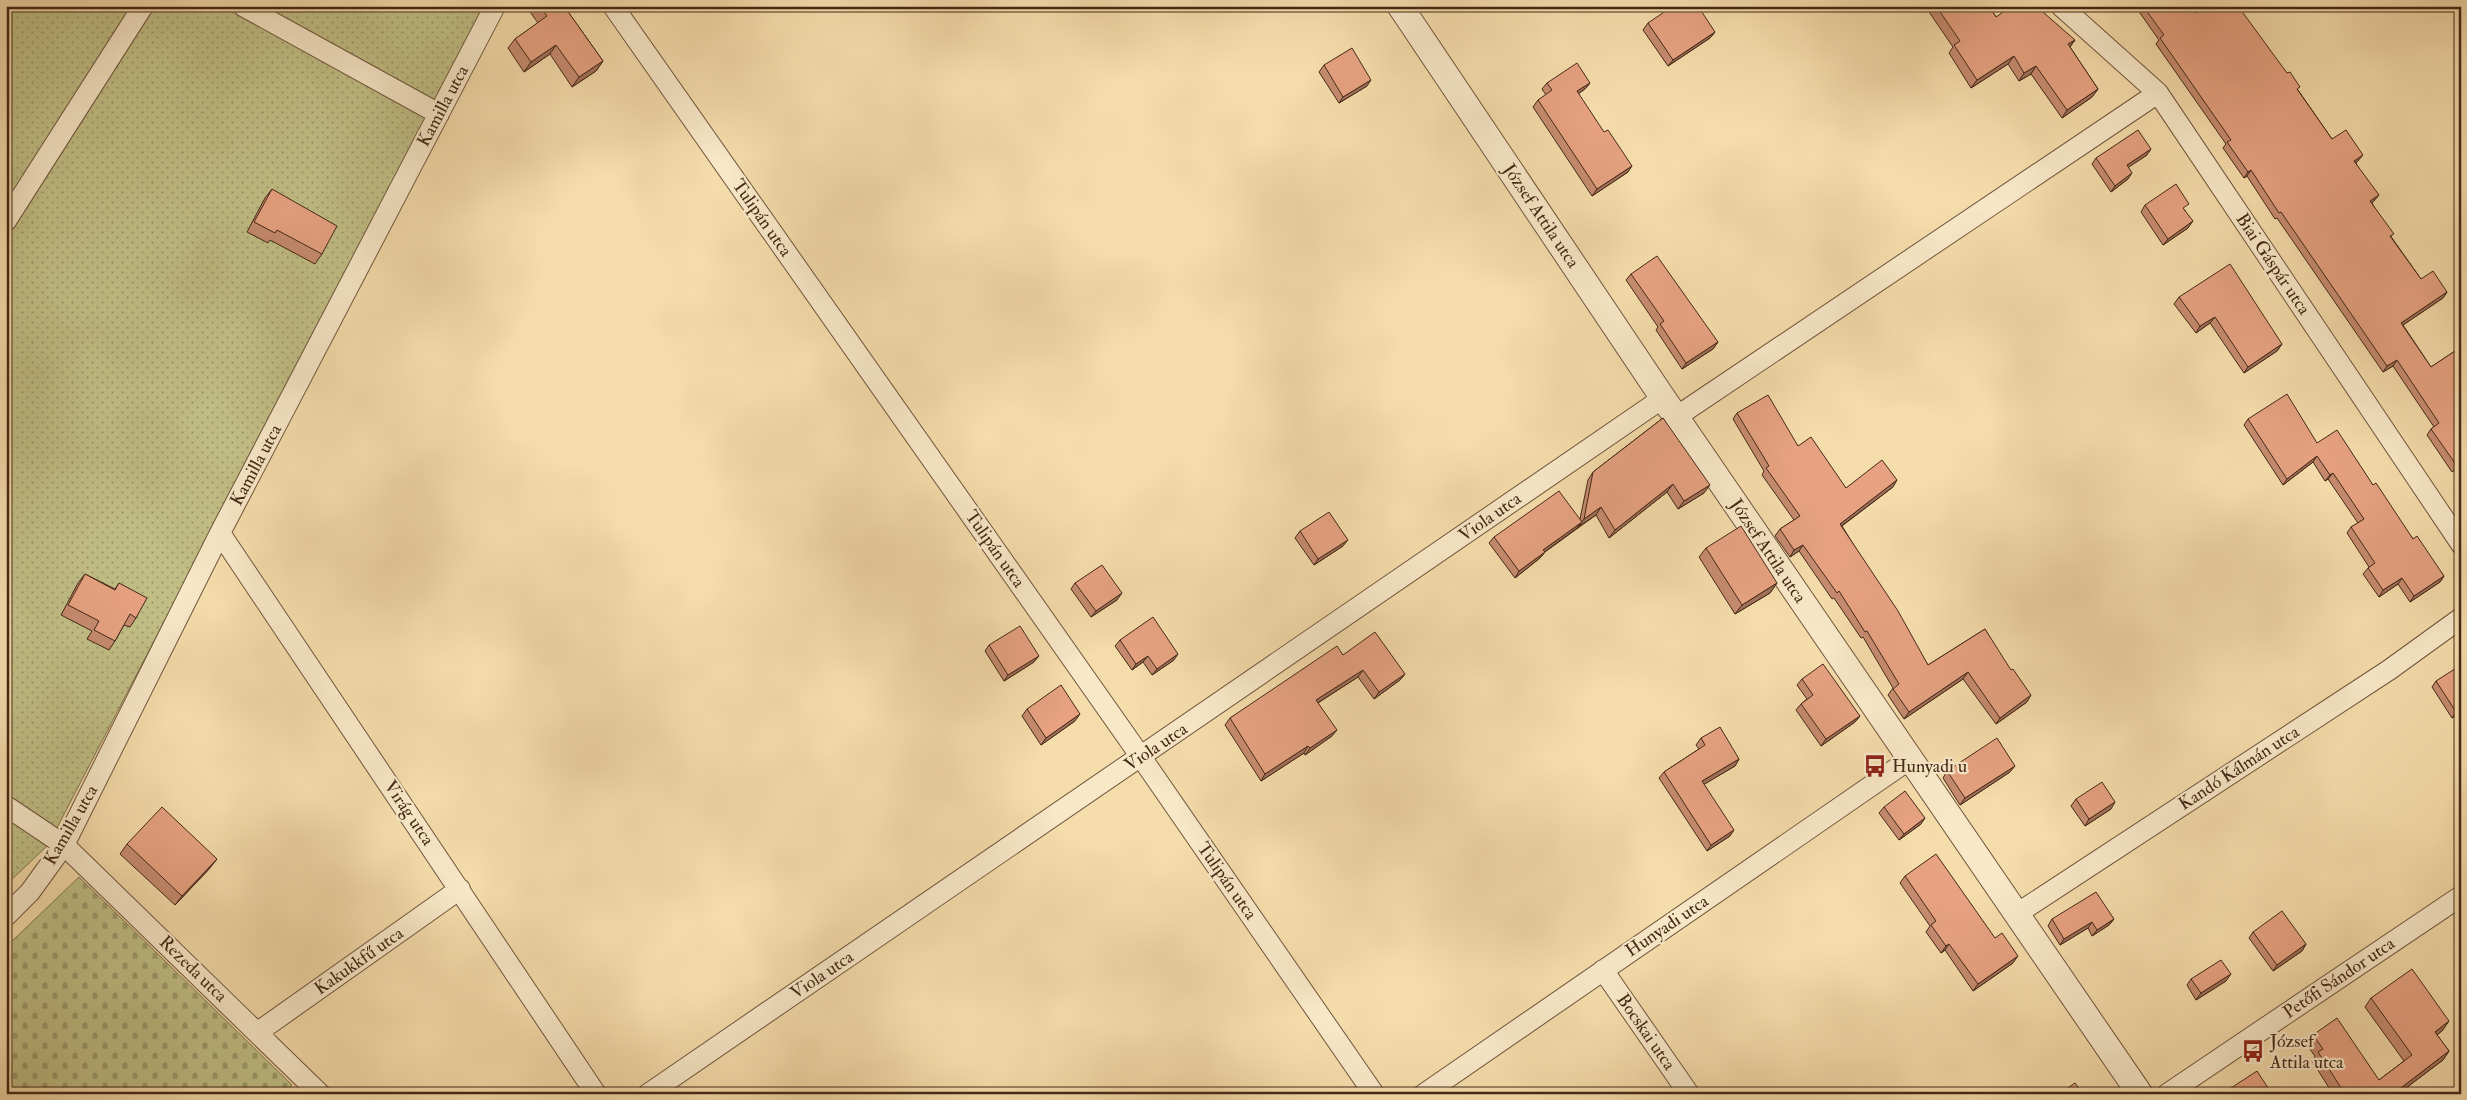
<svg xmlns="http://www.w3.org/2000/svg" width="2467" height="1100" font-family="'IM FELL Double Pica',serif">
<style>
.grass{fill:url(#grass-dots);stroke:#82744e}
.cemetery{fill:url(#cemetery-stones);stroke:#82744e}
.lines{fill:none;stroke-linecap:round;stroke-linejoin:round}
.minor-casing{stroke:#70553c;stroke-width:22}
.tertiary-casing{stroke:#70553c;stroke-width:27}
.minor{stroke:#f8e8c8;stroke-width:20}
.tertiary{stroke:#f8e8c8;stroke-width:25}
.wall{fill:#c68b6f;stroke:#442817}
.shaded-wall{fill:#a1715a;stroke:#442817}
.building{fill:#e6a281;stroke:#442817}
.labels{text-anchor:middle;dominant-baseline:central;stroke-width:4.5;stroke-linejoin:round;paint-order:stroke}
.street-label{font-size:18px;fill:#442817;stroke:#f8e8c8}
.poi-label{font-size:18px;fill:#442817;stroke:#f8e8c8;text-anchor:start}
</style>
<defs>
<pattern id="grass-dots" width="8" height="8" patternUnits="userSpaceOnUse" patternTransform="scale(1.25)"><rect width="8" height="8" fill="#c1bf86"/><path d="M2 2h.1M6 6h.1" fill="none" stroke="#9e9b6d" stroke-width="1.8" stroke-linecap="round"/></pattern>
<pattern id="cemetery-stones" width="16" height="16" patternUnits="userSpaceOnUse" patternTransform="scale(1.25)"><rect width="16" height="16" fill="#c1bf86"/><path d="M2 7V4a2 2 0 0 1 4 0v3zM10 15v-3a2 2 0 0 1 4 0v3z" fill="#9e9b6d"/></pattern>
</defs>
<rect width="100%" height="100%" fill="#f5dcab"/>
<filter id="stains"><feTurbulence type="fractalNoise" baseFrequency=".004" numOctaves="4"/><feColorMatrix values="0 0 0 0 .2 0 0 0 0 .09 0 0 0 0 .02 0 0 0 .5 -.17"/></filter>
<radialGradient id="worn" r=".72"><stop offset=".6" stop-color="#630" stop-opacity="0"/><stop offset="1" stop-color="#630" stop-opacity=".3"/></radialGradient>
<path class="grass" d="M 6,6 L 484,6 L 48,845 L 6,885 Z"/>
<path class="cemetery" d="M 79,877 L 292,1085 L 283,1094 L 6,1094 L 6,947 Z"/>
<g class="lines">
<defs>
<path id="minor" d="M 243,6 L 439,114
M 613,6 L 1141,757 L 1374,1094
M 2061,6 L 2158,93 L 2461,544
M 6,221 L 143,6
M 1676,417 L 2158,93
M 220,533 L 596,1094
M 6,806 L 64,845 L 320,1094
M 2015,915 L 2389,670 L 2461,618
M 6,916 L 30,892 L 64,845 L 220,533 L 495,6
M 1603,970 L 1689,1094
M 258,1032 L 460,889
M 648,1094 L 1663,398
M 1424,1094 L 1910,759
M 2167,1094 L 2461,896"/>
<path id="tertiary" d="M 1400,6 L 1663,398 L 2140,1094"/>
</defs>
<use href="#minor" class="minor-casing"/>
<use href="#tertiary" class="tertiary-casing"/>
<use href="#minor" class="minor"/>
<use href="#tertiary" class="tertiary"/>
</g>
<path class="wall" d="M 530,6 L 564,6 L 603,61 L 596,71 L 572,87 L 550,54 L 524,72 L 508,48 L 515,39 L 538,23 L 528,9 Z
M 1925,6 L 1989,6 L 1996,17 L 2075,40 L 2070,47 L 2098,89 L 2092,97 L 2062,118 L 2031,74 L 2019,81 L 2008,64 L 1971,88 L 1949,53 L 1953,47 Z
M 2135,6 L 2190,6 L 2195,13 L 2298,90 L 2332,139 L 2358,161 L 2356,163 L 2374,201 L 2372,203 L 2392,238 L 2421,279 L 2447,292 L 2443,298 L 2403,325 L 2431,367 L 2461,347 L 2461,479 L 2455,470 L 2452,472 L 2427,435 L 2431,429 L 2434,427 L 2393,366 L 2383,372 L 2277,218 L 2275,219 L 2247,176 L 2244,178 L 2223,148 L 2226,144 L 2156,44 L 2159,40 Z
M 1648,23 L 1715,32 L 1710,38 L 1668,66 L 1643,30 Z
M 1324,65 L 1367,86 L 1339,103 L 1319,72 Z
M 1547,83 L 1590,83 L 1585,89 L 1578,94 L 1628,172 L 1592,196 L 1533,107 L 1538,100 L 1546,95 L 1542,89 Z
M 2147,155 L 2128,167 L 2128,179 L 2111,192 L 2092,164 L 2096,158 Z
M 272,189 L 322,254 L 315,264 L 270,240 L 268,243 L 247,232 L 265,198 Z
M 2145,205 L 2185,210 L 2188,228 L 2163,245 L 2141,212 Z
M 1631,274 L 1718,342 L 1713,349 L 1682,369 L 1656,330 L 1658,327 L 1626,280 Z
M 2179,297 L 2282,344 L 2277,351 L 2244,373 L 2210,323 L 2196,333 L 2174,304 Z
M 1737,413 L 1798,446 L 1846,488 L 1893,487 L 1842,526 L 1928,665 L 1985,629 L 2027,702 L 1996,724 L 1963,679 L 1904,719 L 1888,695 L 1893,688 L 1863,637 L 1861,638 L 1834,598 L 1832,599 L 1799,551 L 1790,557 L 1775,536 L 1780,529 L 1794,520 L 1762,475 L 1764,471 L 1733,419 Z
M 1663,418 L 1704,493 L 1678,509 L 1667,492 L 1609,538 L 1596,515 L 1545,552 L 1540,558 L 1515,578 L 1489,543 L 1494,537 L 1580,519 L 1588,480 L 1593,472 Z
M 2248,419 L 2317,443 L 2373,485 L 2413,539 L 2444,576 L 2440,582 L 2410,602 L 2398,584 L 2379,597 L 2363,574 L 2369,567 L 2347,533 L 2351,527 L 2358,523 L 2328,479 L 2325,481 L 2313,462 L 2283,485 L 2244,425 Z
M 1300,531 L 1343,546 L 1314,565 L 1295,538 Z
M 1706,548 L 1777,583 L 1770,593 L 1735,614 L 1699,557 Z
M 85,574 L 115,589 L 119,583 L 136,618 L 130,627 L 124,625 L 115,641 L 109,650 L 87,639 L 92,631 L 61,615 L 78,583 Z
M 1075,583 L 1117,600 L 1091,617 L 1071,589 Z
M 1120,640 L 1174,660 L 1152,675 L 1143,662 L 1132,670 L 1115,646 Z
M 989,645 L 1034,662 L 1004,681 L 985,651 Z
M 1343,655 L 1405,674 L 1400,680 L 1374,699 L 1358,677 L 1318,703 L 1332,736 L 1305,755 L 1304,753 L 1261,781 L 1225,725 L 1230,718 Z
M 1802,679 L 1860,716 L 1855,722 L 1821,746 L 1796,710 L 1801,704 L 1807,699 L 1797,685 Z
M 2436,681 L 2461,712 L 2452,718 L 2432,687 Z
M 1027,709 L 1075,721 L 1041,745 L 1022,716 Z
M 1701,738 L 1739,759 L 1735,766 L 1704,784 L 1730,836 L 1707,851 L 1659,778 L 1664,772 L 1699,749 L 1696,745 Z
M 1947,771 L 2010,772 L 1960,805 L 1943,778 Z
M 2076,799 L 2111,809 L 2085,826 L 2071,806 Z
M 1884,807 L 1921,824 L 1899,840 L 1879,813 Z
M 127,844 L 210,868 L 175,905 L 120,854 Z
M 1905,876 L 2013,963 L 1973,991 L 1945,950 L 1941,953 L 1926,932 L 1930,926 L 1900,883 Z
M 2052,919 L 2114,919 L 2109,925 L 2092,936 L 2088,928 L 2060,945 L 2048,926 Z
M 2253,932 L 2306,944 L 2302,951 L 2273,971 L 2249,938 Z
M 2191,979 L 2226,981 L 2196,1000 L 2187,985 Z
M 2371,998 L 2443,1030 L 2437,1035 L 2449,1051 L 2443,1060 L 2398,1094 L 2333,1094 L 2312,1061 L 2315,1056 L 2306,1044 L 2313,1035 L 2379,1080 L 2404,1061 L 2365,1007 Z
M 2231,1088 L 2270,1091 L 2268,1094 L 2227,1094 Z"/>
<path class="shaded-wall" d="M 1715,32 L 1710,38 L 1668,66 L 1673,60 Z
M 2075,40 L 2069,48 L 2068,44 Z
M 556,45 L 550,54 L 524,72 L 531,62 Z
M 2014,56 L 2008,64 L 1971,88 L 1977,80 Z
M 603,61 L 596,71 L 572,87 L 579,77 Z
M 2036,66 L 2031,74 L 2019,81 L 2024,73 Z
M 1371,80 L 1367,86 L 1339,103 L 1343,97 Z
M 1590,83 L 1585,89 L 1572,98 L 1577,91 Z
M 2098,89 L 2092,97 L 2062,118 L 2067,110 Z
M 2151,149 L 2147,155 L 2123,171 L 2127,165 Z
M 2363,155 L 2358,161 L 2350,167 L 2354,161 Z
M 1632,166 L 1628,172 L 1592,196 L 1597,189 Z
M 2251,170 L 2247,176 L 2244,178 L 2248,172 Z
M 2132,173 L 2128,179 L 2111,192 L 2115,186 Z
M 2379,195 L 2374,201 L 2366,207 L 2370,201 Z
M 2193,221 L 2188,228 L 2163,245 L 2168,239 Z
M 2447,292 L 2443,298 L 2397,329 L 2401,323 Z
M 2215,317 L 2210,323 L 2196,333 L 2200,326 Z
M 1718,342 L 1713,349 L 1682,369 L 1686,363 Z
M 2282,344 L 2277,351 L 2244,373 L 2248,367 Z
M 2397,360 L 2393,366 L 2383,372 L 2387,366 Z
M 2317,456 L 2313,462 L 2283,485 L 2287,479 Z
M 2333,473 L 2328,479 L 2325,481 L 2330,475 Z
M 1897,480 L 1893,487 L 1836,530 L 1840,524 Z
M 1673,484 L 1667,492 L 1609,538 L 1615,530 Z
M 1710,485 L 1704,493 L 1678,509 L 1684,501 Z
M 1601,507 L 1596,515 L 1578,527 L 1584,519 Z
M 1582,522 L 1577,528 L 1539,556 L 1543,550 Z
M 1348,540 L 1343,546 L 1314,565 L 1318,559 Z
M 1803,545 L 1799,551 L 1790,557 L 1794,550 Z
M 1545,552 L 1540,558 L 1515,578 L 1519,571 Z
M 2444,576 L 2440,582 L 2410,602 L 2414,596 Z
M 2402,578 L 2398,584 L 2379,597 L 2383,590 Z
M 1777,583 L 1770,593 L 1735,614 L 1742,605 Z
M 1122,593 L 1117,600 L 1091,617 L 1096,611 Z
M 1178,654 L 1174,660 L 1152,675 L 1157,669 Z
M 1039,656 L 1034,662 L 1004,681 L 1008,675 Z
M 1148,656 L 1143,662 L 1132,670 L 1136,664 Z
M 1363,670 L 1358,677 L 1311,707 L 1316,700 Z
M 1968,672 L 1963,679 L 1904,719 L 1909,712 Z
M 1405,674 L 1400,680 L 1374,699 L 1379,692 Z
M 2031,695 L 2027,702 L 1996,724 L 2000,718 Z
M 2461,709 L 2461,712 L 2452,718 L 2456,712 Z
M 1080,714 L 1075,721 L 1041,745 L 1046,738 Z
M 1860,716 L 1855,722 L 1821,746 L 1826,739 Z
M 1337,730 L 1332,736 L 1305,755 L 1310,748 Z
M 1308,746 L 1304,753 L 1261,781 L 1265,774 Z
M 1739,759 L 1735,766 L 1698,788 L 1702,781 Z
M 2015,766 L 2010,772 L 1960,805 L 1965,798 Z
M 2115,802 L 2111,809 L 2085,826 L 2089,819 Z
M 1925,818 L 1921,824 L 1899,840 L 1904,834 Z
M 1734,830 L 1730,836 L 1707,851 L 1711,845 Z
M 217,859 L 210,868 L 175,905 L 182,896 Z
M 2114,919 L 2109,925 L 2092,936 L 2097,930 Z
M 2092,922 L 2088,928 L 2060,945 L 2064,939 Z
M 1949,944 L 1945,950 L 1941,953 L 1946,946 Z
M 2306,944 L 2302,951 L 2273,971 L 2277,965 Z
M 2018,956 L 2013,963 L 1973,991 L 1978,984 Z
M 2231,974 L 2226,981 L 2196,1000 L 2201,993 Z
M 2449,1021 L 2443,1030 L 2429,1041 L 2435,1032 Z
M 2449,1051 L 2443,1060 L 2398,1094 L 2393,1094 Z"/>
<path class="building" d="M 539,6 L 564,6 L 603,61 L 579,77 L 556,45 L 531,62 L 515,39 L 547,16 Z
M 1673,6 L 1698,6 L 1715,32 L 1673,60 L 1648,23 Z
M 1936,6 L 1989,6 L 1996,17 L 2012,6 L 2036,6 L 2075,40 L 2068,44 L 2098,89 L 2067,110 L 2036,66 L 2024,73 L 2014,56 L 1977,80 L 1954,45 L 1960,41 Z
M 2143,6 L 2190,6 L 2195,13 L 2206,6 L 2238,6 L 2287,73 L 2290,72 L 2300,87 L 2297,89 L 2332,139 L 2346,130 L 2363,155 L 2354,161 L 2379,195 L 2370,201 L 2394,234 L 2390,236 L 2421,279 L 2433,271 L 2447,292 L 2401,323 L 2431,367 L 2461,347 L 2461,467 L 2459,464 L 2457,466 L 2431,429 L 2439,423 L 2397,360 L 2387,366 L 2281,212 L 2279,213 L 2251,170 L 2248,172 L 2227,142 L 2231,140 L 2160,38 L 2164,35 Z
M 1352,48 L 1371,80 L 1343,97 L 1324,65 Z
M 1577,63 L 1590,83 L 1577,91 L 1604,132 L 1608,130 L 1632,166 L 1597,189 L 1538,100 L 1552,90 L 1547,83 Z
M 2138,130 L 2151,149 L 2127,165 L 2132,173 L 2115,186 L 2096,158 Z
M 2176,184 L 2189,204 L 2183,208 L 2193,221 L 2168,239 L 2145,205 Z
M 272,189 L 337,226 L 322,254 L 277,230 L 275,233 L 254,222 Z
M 1657,256 L 1718,342 L 1686,363 L 1660,324 L 1664,321 L 1631,274 Z
M 2230,264 L 2282,344 L 2248,367 L 2215,317 L 2200,326 L 2179,297 Z
M 2287,394 L 2317,443 L 2337,430 L 2373,485 L 2376,483 L 2413,539 L 2417,536 L 2444,576 L 2414,596 L 2402,578 L 2383,590 L 2368,568 L 2375,563 L 2351,527 L 2364,519 L 2333,473 L 2330,475 L 2317,456 L 2287,479 L 2248,419 Z
M 1768,395 L 1798,446 L 1811,437 L 1846,488 L 1882,460 L 1897,480 L 1840,524 L 1898,611 L 1928,665 L 1985,629 L 2011,670 L 2013,669 L 2031,695 L 2000,718 L 1968,672 L 1909,712 L 1893,689 L 1899,684 L 1867,631 L 1865,632 L 1839,591 L 1837,593 L 1803,545 L 1794,550 L 1780,529 L 1800,516 L 1766,468 L 1769,466 L 1737,413 Z
M 1663,418 L 1710,485 L 1684,501 L 1673,484 L 1615,530 L 1601,507 L 1584,519 L 1593,472 Z
M 1559,491 L 1582,522 L 1543,550 L 1545,552 L 1519,571 L 1494,537 Z
M 1329,512 L 1348,540 L 1318,559 L 1300,531 Z
M 1741,526 L 1777,583 L 1742,605 L 1706,548 Z
M 1102,565 L 1122,593 L 1096,611 L 1075,583 Z
M 85,574 L 115,590 L 119,583 L 147,598 L 136,618 L 130,614 L 115,641 L 94,630 L 99,621 L 68,605 Z
M 1153,617 L 1178,654 L 1157,669 L 1148,656 L 1136,664 L 1120,640 Z
M 1020,626 L 1039,656 L 1008,675 L 989,645 Z
M 1375,632 L 1405,674 L 1379,692 L 1363,670 L 1316,700 L 1337,730 L 1310,748 L 1308,746 L 1265,774 L 1230,718 L 1337,646 L 1343,655 Z
M 1823,664 L 1860,716 L 1826,739 L 1801,704 L 1813,695 L 1802,679 Z
M 2461,665 L 2461,709 L 2456,712 L 2436,681 Z
M 1061,685 L 1080,714 L 1046,738 L 1027,709 Z
M 1720,727 L 1739,759 L 1702,781 L 1734,830 L 1711,845 L 1664,772 L 1705,745 L 1701,738 Z
M 1997,738 L 2015,766 L 1965,798 L 1947,771 Z
M 2102,782 L 2115,802 L 2089,819 L 2076,799 Z
M 1905,791 L 1925,818 L 1904,834 L 1884,807 Z
M 162,807 L 217,859 L 182,896 L 127,844 Z
M 1936,854 L 1995,938 L 2002,933 L 2018,956 L 1978,984 L 1949,944 L 1946,946 L 1931,925 L 1936,921 L 1905,876 Z
M 2096,892 L 2114,919 L 2097,930 L 2092,922 L 2064,939 L 2052,919 Z
M 2282,911 L 2306,944 L 2277,965 L 2253,932 Z
M 2221,960 L 2231,974 L 2201,993 L 2191,979 Z
M 2412,969 L 2449,1021 L 2435,1032 L 2449,1051 L 2393,1094 L 2345,1094 L 2318,1052 L 2323,1049 L 2313,1035 L 2337,1018 L 2379,1080 L 2412,1055 L 2371,998 Z
M 2257,1071 L 2270,1091 L 2266,1094 L 2234,1094 L 2231,1088 Z
M 2075,1083 L 2083,1094 L 2059,1094 Z"/>
<defs>
<symbol id="bus-bare" viewBox="-9 -9 18 18"><path d="M-5-6H5V4H4V6H2V4H-2V6H-4V4H-5ZM-3.5-4V0h7V-4ZM-3.5 1.2v1.5H-2V1.2ZM2 1.2v1.5H3.5V1.2Z" fill="#8f2418" stroke="#f8e8c8" stroke-width="2.5" paint-order="stroke"/></symbol>
</defs>
<g fill-rule="evenodd">
<use href="#bus-bare" x="1859" y="750" width="32" height="32"/>
<use href="#bus-bare" x="2237" y="1035" width="32" height="32"/>
</g>
<g class="labels">
<g class="street-label">
<text transform="translate(443 106) rotate(-62)">Kamilla utca</text>
<text transform="translate(1541 216) rotate(56)">József Attila utca</text>
<text transform="translate(762 218) rotate(55)">Tulipán utca</text>
<text transform="translate(2273 264) rotate(56)">Biai Gáspár utca</text>
<text transform="translate(256 465) rotate(-62)">Kamilla utca</text>
<text transform="translate(1490 517) rotate(-35)">Viola utca</text>
<text transform="translate(995 549) rotate(55)">Tulipán utca</text>
<text transform="translate(1768 551) rotate(56)">József Attila utca</text>
<text transform="translate(1156 747) rotate(-34)">Viola utca</text>
<text transform="translate(2239 768) rotate(-33)">Kandó Kálmán utca</text>
<text transform="translate(409 813) rotate(56)">Virág utca</text>
<text transform="translate(71 825) rotate(-60)">Kamilla utca</text>
<text transform="translate(1227 881) rotate(55)">Tulipán utca</text>
<text transform="translate(1667 926) rotate(-34)">Hunyadi utca</text>
<text transform="translate(359 961) rotate(-35)">Kakukkfű utca</text>
<text transform="translate(193 969) rotate(44)">Rezeda utca</text>
<text transform="translate(822 975) rotate(-34)">Viola utca</text>
<text transform="translate(2339 978) rotate(-34)">Petőfi Sándor utca</text>
<text transform="translate(1646 1032) rotate(55)">Bocskai utca</text>
</g>
<g class="poi-label">
<text x="1892" y="766">Hunyadi u</text>
<text x="2270" y="1041">József<tspan x="2270" dy="21">Attila utca</tspan></text>
</g>
</g>
<rect width="2467" height="1100" fill="none" stroke="#f5dcab" stroke-width="25"/>
<rect x="8" y="8" width="2452" height="1085" fill="none" stroke="#442817" stroke-width="2.5"/>
<rect x="12" y="12" width="2442" height="1075" fill="none" stroke="#442817"/>
<rect width="100%" height="100%" filter="url(#stains)"/>
<rect width="100%" height="100%" fill="url(#worn)"/>
</svg>
